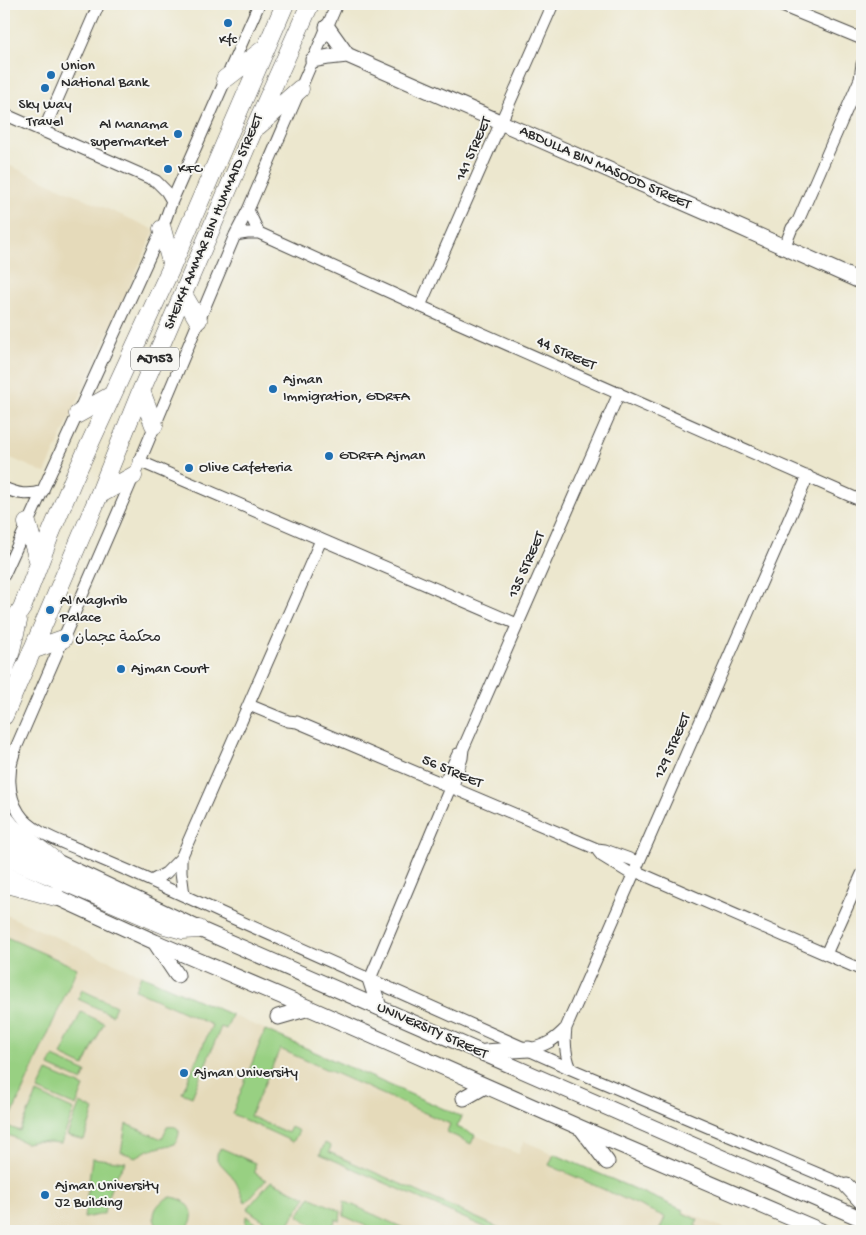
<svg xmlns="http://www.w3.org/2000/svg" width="866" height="1235" font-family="'Gochi Hand','Playpen Sans Arabic',sans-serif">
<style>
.built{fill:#e5daba}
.green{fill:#98d082;stroke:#627e56}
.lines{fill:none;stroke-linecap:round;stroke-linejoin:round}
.street-casing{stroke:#484743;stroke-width:13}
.secondary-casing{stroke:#484743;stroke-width:17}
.primary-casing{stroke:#484743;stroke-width:19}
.street{stroke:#fff;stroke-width:11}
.secondary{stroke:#fff;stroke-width:15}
.primary{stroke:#fff;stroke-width:18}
.poi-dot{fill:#1f6fb2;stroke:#f6f6f2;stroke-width:2}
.labels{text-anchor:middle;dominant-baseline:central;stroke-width:4;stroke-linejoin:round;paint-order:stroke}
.shield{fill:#f6f6f2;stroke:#686867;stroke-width:1}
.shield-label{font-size:14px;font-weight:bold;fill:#2b2b2b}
.poi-label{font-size:15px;fill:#2b2b2b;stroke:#f6f6f2;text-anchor:start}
.street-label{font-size:15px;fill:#2b2b2b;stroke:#f6f6f2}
</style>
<rect width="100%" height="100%" fill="#f6f6f2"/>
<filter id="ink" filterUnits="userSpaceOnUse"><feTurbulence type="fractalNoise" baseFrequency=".02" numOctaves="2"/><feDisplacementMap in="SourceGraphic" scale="10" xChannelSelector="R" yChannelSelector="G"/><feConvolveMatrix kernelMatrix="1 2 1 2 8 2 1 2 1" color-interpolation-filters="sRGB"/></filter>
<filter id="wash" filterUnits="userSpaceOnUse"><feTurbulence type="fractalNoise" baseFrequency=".0096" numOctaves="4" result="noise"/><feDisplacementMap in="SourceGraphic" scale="20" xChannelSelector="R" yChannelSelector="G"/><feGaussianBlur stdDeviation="1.12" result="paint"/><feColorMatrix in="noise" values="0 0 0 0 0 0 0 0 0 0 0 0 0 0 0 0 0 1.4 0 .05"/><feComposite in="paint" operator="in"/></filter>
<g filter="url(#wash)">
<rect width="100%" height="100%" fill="#ece7ce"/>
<path class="built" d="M 4,163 L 155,230 L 45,473 L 4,455 Z
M 4,914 L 462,1117 L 457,1127 L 475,1135 L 518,1154 L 524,1141 L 730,1231 L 4,1231 Z"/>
<path class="green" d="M 4,936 L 77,968 L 7,1126 L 20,1131 L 37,1093 L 74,1110 L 61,1143 L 36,1141 L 26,1143 L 4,1133 Z
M 141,975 L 232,1015 L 226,1029 L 221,1027 L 192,1097 L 182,1093 L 212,1025 L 135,990 Z
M 82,990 L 116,1006 L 112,1015 L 78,999 Z
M 81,1012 L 104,1023 L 84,1066 L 61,1055 Z
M 265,1030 L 462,1117 L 457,1127 L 475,1135 L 471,1144 L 447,1132 L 450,1124 L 280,1049 L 250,1116 L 288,1133 L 291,1127 L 299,1131 L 293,1142 L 232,1114 Z
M 53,1057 L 86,1072 L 82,1081 L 49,1066 Z
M 47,1071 L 84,1087 L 76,1106 L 38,1090 Z
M 80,1103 L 94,1110 L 84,1140 L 67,1135 Z
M 126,1124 L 162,1139 L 167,1127 C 183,1124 180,1135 175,1144 L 148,1150 L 136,1157 L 121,1152 Z
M 325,1143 L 331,1146 L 329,1152 L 506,1231 L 493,1231 L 320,1154 Z
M 221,1148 L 255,1163 L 255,1173 L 266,1180 L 245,1203 L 237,1184 L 232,1176 L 217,1160 L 217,1154 Z
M 554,1154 L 683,1210 L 683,1213 L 698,1220 L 695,1226 L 699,1228 L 700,1231 L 659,1231 L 665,1217 L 549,1165 Z
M 92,1158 L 126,1162 C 114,1178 107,1194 104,1214 L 84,1218 Z
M 271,1181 L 306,1197 L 284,1231 L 278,1231 L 247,1209 Z
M 171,1197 C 191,1199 200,1217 184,1231 L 162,1231 C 147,1219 155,1202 171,1197 Z
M 310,1197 L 341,1211 L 340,1221 L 336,1219 L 331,1231 L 321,1231 L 298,1216 Z
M 344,1201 L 410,1231 L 377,1231 L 344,1216 Z
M 246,1216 L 267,1231 L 245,1231 Z"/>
</g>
<g filter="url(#ink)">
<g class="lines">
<defs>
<path id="street" d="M 337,4 L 248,210 L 235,235 L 129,487 L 15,750 C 8,770 7,794 19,813 C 31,832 60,841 80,850 C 96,857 113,864 129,871 C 162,886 194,900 226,915 L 571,1069 L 854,1189
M 777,4 L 862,39
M 4,114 L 156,181 L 166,191 L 172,201
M 43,132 L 99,4
M 248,210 L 259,233
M 235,235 L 247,233 L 259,233 L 420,306 L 862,501
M 784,248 L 792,228 L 798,221 L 860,79 L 862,64
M 420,306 L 553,4
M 139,461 L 517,624
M 4,488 C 18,494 27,496 43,491
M 4,575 L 162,229 L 172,201 L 259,4
M 249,705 L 288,721 L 297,722 L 597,849 L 605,850 L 638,862
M 443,785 L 458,754
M 452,789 L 462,758 L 463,749 L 619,393
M 598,851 L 602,856 L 633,875
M 181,858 L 181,872 L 184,895
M 635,871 L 862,970
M 151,881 L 166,873 L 181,858 L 321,540
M 826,954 L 862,874
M 370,979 L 450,788
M 529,1049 C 545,1046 555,1040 566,1028
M 571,1069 C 565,1055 564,1043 566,1028 L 808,476"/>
<path id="secondary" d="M 327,27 L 347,55
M 313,60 L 329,57 L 347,55 L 728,222 L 862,282
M 4,840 L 55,861 L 199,929 L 862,1219
M 4,873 L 155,942 L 309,1008 L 581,1128 L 821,1231
M 155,942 L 177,975
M 370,979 L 379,1007
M 278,1017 L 309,1008
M 485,1052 L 529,1049
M 464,1098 L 485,1086
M 582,1129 L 607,1162
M 847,1186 L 862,1202"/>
<path id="primary" d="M 225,79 L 264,49
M 258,126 L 300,89
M 162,229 L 172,266
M 183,294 L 198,320
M 141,391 L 154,425
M 78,414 L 112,395
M 99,495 L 133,476
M 27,523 L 39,563
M 4,635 L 22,608 L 50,535 L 73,480 L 172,266 L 285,4
M 32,650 L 63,639
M 4,671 L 10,654 L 18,621
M 4,716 L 99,495 L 141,391 L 183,294 L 254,129 L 310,4
M 4,818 L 12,828 L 55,861
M 4,856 L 165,925 L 183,930 L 199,929
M 4,883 L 56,897"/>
</defs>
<use href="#street" class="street-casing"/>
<use href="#secondary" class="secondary-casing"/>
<use href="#primary" class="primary-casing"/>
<use href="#street" class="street"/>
<use href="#secondary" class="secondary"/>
<use href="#primary" class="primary"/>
</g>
</g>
<g class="poi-dot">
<circle cx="228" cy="23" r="5"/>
<circle cx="51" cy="75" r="5"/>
<circle cx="45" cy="88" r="5"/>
<circle cx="178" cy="134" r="5"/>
<circle cx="168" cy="169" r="5"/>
<circle cx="273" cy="389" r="5"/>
<circle cx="329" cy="456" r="5"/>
<circle cx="189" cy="468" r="5"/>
<circle cx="50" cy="610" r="5"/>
<circle cx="65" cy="638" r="5"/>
<circle cx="121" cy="669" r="5"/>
<circle cx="184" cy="1073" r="5"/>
<circle cx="45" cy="1195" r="5"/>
</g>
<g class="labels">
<rect class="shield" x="131" y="347.5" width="48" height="23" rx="4"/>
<g class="shield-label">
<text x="155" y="359">AJ153</text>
</g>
<g class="poi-label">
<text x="228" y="40" text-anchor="middle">Kfc</text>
<text x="61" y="66">Union<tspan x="61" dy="17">National Bank</tspan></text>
<text x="45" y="105" text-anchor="middle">Sky Way<tspan x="45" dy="17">Travel</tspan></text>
<text x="168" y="125" text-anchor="end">Al Manama<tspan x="168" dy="17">supermarket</tspan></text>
<text x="178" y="169">KFC</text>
<text x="283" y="380">Ajman<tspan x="283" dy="17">Immigration, GDRFA</tspan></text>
<text x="339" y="456">GDRFA Ajman</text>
<text x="199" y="468">Olive Cafeteria</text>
<text x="60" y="601">Al Maghrib<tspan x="60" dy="17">Palace</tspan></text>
<text x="75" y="638">محكمة عجمان</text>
<text x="131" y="669">Ajman Court</text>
<text x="194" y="1073">Ajman University</text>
<text x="55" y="1186">Ajman University<tspan x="55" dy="17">J2 Building</tspan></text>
</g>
<g class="street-label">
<text transform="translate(474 149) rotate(-66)">141 STREET</text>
<text transform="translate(605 168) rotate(24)">ABDULLA BIN MASOOD STREET</text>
<text transform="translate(214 222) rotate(-67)">SHEIKH AMMAR BIN HUMMAID STREET</text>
<text transform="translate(566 354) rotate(24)">44 STREET</text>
<text transform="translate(527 565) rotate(-66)">135 STREET</text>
<text transform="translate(673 746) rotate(-66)">129 STREET</text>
<text transform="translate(452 772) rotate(23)">56 STREET</text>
<text transform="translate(432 1031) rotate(24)">UNIVERSITY STREET</text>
</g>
</g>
<rect width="866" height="1235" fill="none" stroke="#f6f6f2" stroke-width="20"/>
</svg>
